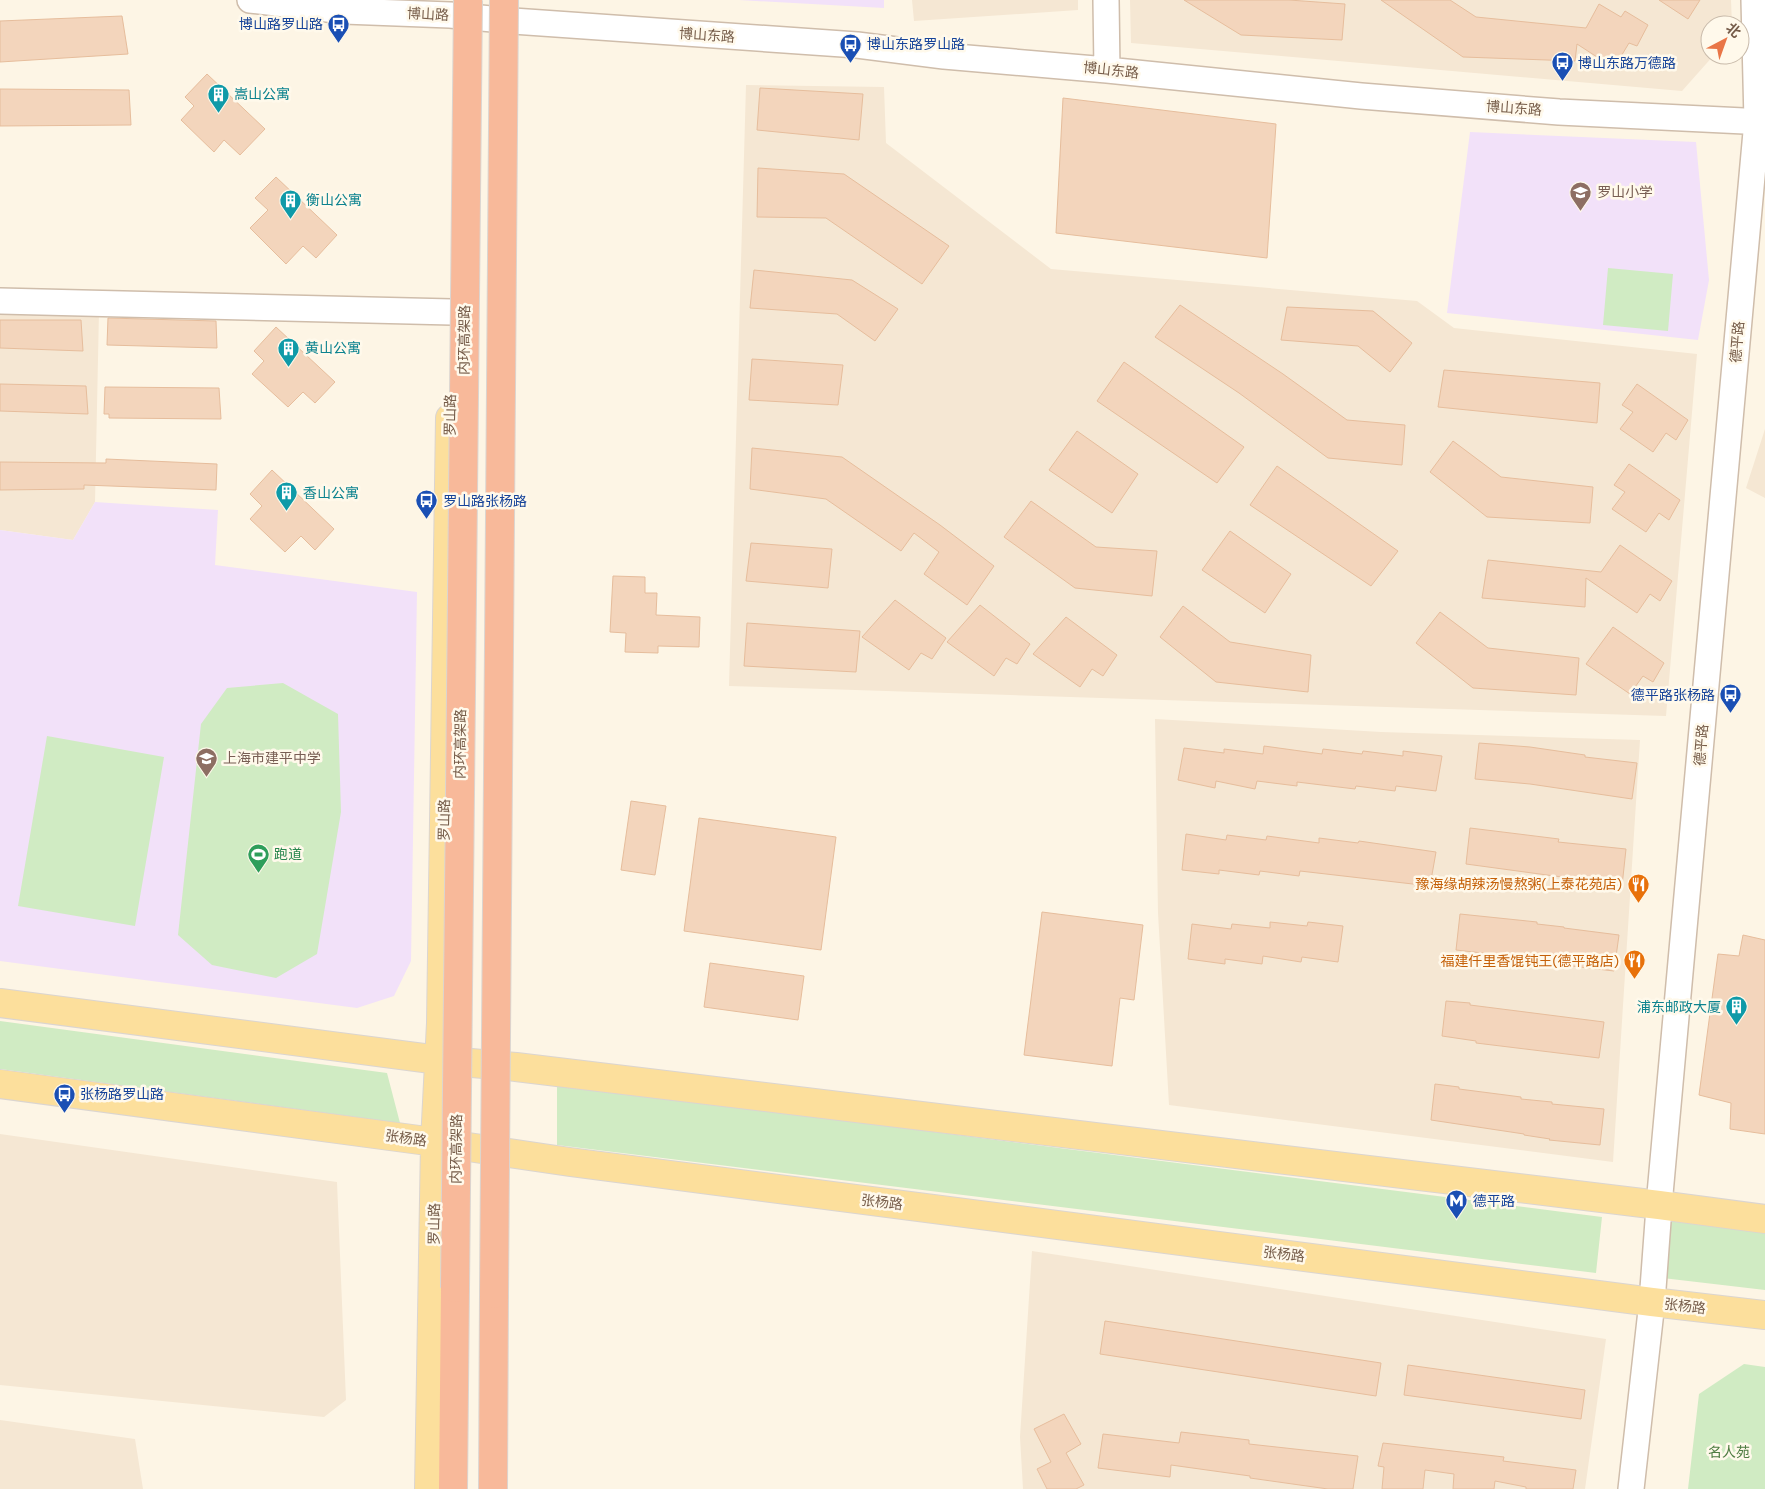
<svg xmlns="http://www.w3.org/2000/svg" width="1765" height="1489" font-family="'DM Sans','Noto Sans SC',sans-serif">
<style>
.residential{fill:#f5e7d3}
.education{fill:#f2e1f9}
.green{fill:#d0ebc3}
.building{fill:#f3d5bc;stroke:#e6bd9c}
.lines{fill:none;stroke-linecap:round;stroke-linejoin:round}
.minor-casing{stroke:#cfbdab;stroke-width:28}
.major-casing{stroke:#dbd5d0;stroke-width:30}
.highway-casing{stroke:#dbd5d0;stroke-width:30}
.minor{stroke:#fff;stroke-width:25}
.major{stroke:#fcdf9c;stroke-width:28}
.highway{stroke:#f8b99a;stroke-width:28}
.highway-bridge-casing{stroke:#dbd5d0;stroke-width:30;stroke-linecap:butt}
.highway-bridge{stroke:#f8b99a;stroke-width:28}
.labels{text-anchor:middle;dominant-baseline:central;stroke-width:5;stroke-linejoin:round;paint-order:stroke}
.street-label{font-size:14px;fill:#765c49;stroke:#fff9eb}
.transit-label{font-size:14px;fill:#164399;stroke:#fff9eb;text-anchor:start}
.culture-label{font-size:14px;fill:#0d838f;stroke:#fff9eb;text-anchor:start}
.education-label{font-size:14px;fill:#785e54;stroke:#fff9eb;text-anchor:start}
.leisure-label{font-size:14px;fill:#27864d;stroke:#fff9eb;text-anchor:start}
.food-label{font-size:14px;fill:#c56008;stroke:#fff9eb;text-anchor:end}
.park-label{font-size:14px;fill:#4e7c41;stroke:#fff9eb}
</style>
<rect width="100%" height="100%" fill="#fdf5e5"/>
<path class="residential" d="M 912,0 L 1078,0 L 1078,10 L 914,21 Z
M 1130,0 L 1731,0 L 1732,25 L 1710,25 L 1710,55 L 1714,55 L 1682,91 L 1131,43 Z
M 746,85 L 884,87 L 886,143 L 1051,269 L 1417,301 L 1454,328 L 1697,354 L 1666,716 L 729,686 Z
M 0,309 L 99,311 L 95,502 L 73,540 L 0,530 Z
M 1765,429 L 1765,498 L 1746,488 Z
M 1155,719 L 1381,732 L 1640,740 L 1613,1162 L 1169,1105 L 1158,913 Z
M 0,1134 L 337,1182 L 346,1400 L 324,1417 L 0,1385 Z
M 1032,1251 L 1606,1339 L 1585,1489 L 1023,1489 L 1020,1437 Z
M 0,1420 L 135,1439 L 143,1489 L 0,1489 Z"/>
<path class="education" d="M 739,0 L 884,0 L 884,8 Z
M 1470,132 L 1696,142 L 1709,280 L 1698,340 L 1447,313 Z
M 95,502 L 218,510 L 215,565 L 417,592 L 411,961 L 394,996 L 357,1008 L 0,961 L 0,530 L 73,540 Z"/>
<path class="green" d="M 1608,268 L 1673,274 L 1668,331 L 1603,325 Z
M 283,683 L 338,714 L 341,812 L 317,954 L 276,978 L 212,965 L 178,935 L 201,724 L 227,688 Z
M 47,736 L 164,757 L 135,926 L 18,906 Z
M 0,1021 L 387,1073 L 400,1123 L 0,1069 Z
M 557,1084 L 1602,1217 L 1596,1273 L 557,1145 Z
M 1661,1219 L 1765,1233 L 1765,1290 L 1654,1277 Z
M 1744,1364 L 1765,1367 L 1765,1489 L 1688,1489 L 1699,1394 Z"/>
<path class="building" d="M 1184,0 L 1289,0 L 1345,4 L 1342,40 L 1241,35 Z
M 1381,0 L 1450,0 L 1476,17 L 1586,28 L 1599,4 L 1621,17 L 1625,11 L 1648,25 L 1637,46 L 1629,43 L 1614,68 L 1577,44 L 1575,61 L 1463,57 Z
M 1659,0 L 1700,0 L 1688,19 Z
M 122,16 L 128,54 L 0,62 L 0,21 Z
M 207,74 L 265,129 L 240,155 L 224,140 L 214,152 L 181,120 L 194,106 L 185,97 Z
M 760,88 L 863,94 L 859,140 L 757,130 Z
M 0,89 L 129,90 L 131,125 L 0,126 Z
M 1063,98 L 1276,124 L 1267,258 L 1056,233 Z
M 758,168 L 844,174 L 949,246 L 922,284 L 826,218 L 757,217 Z
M 276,177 L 337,235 L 316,258 L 303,246 L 286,264 L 250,228 L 268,210 L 255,198 Z
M 754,270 L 852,280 L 898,309 L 875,341 L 837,314 L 750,308 Z
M 1180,305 L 1283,374 L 1347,420 L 1405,425 L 1402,465 L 1328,458 L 1239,393 L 1155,337 Z
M 1287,307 L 1373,311 L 1412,343 L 1390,372 L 1358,346 L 1281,340 Z
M 108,318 L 216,321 L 217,348 L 107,345 Z
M 0,320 L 81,320 L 83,351 L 0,348 Z
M 276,327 L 335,382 L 315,403 L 303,392 L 288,407 L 252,374 L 264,361 L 254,351 Z
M 752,359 L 843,365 L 838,405 L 749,400 Z
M 1124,362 L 1244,447 L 1217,483 L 1097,401 Z
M 1444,370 L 1600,383 L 1597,423 L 1438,407 Z
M 0,384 L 86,386 L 88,414 L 0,411 Z
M 1637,384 L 1688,420 L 1676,440 L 1666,433 L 1653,452 L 1620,429 L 1633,412 L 1622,405 Z
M 105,387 L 219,388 L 221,419 L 109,418 L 109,414 L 104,414 Z
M 1077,431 L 1138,474 L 1112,513 L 1049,470 Z
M 1453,441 L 1501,477 L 1593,487 L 1590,523 L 1487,517 L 1430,472 Z
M 752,448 L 842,457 L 940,525 L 994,566 L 967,605 L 924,574 L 939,552 L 914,533 L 901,551 L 826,499 L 750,489 Z
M 106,459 L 217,464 L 216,490 L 84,485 L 84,489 L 0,490 L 0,462 L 106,463 Z
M 1629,464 L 1680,500 L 1669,520 L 1659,513 L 1646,532 L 1612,509 L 1625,492 L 1614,485 Z
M 1277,466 L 1398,551 L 1371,586 L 1250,505 Z
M 272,470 L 334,529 L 315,550 L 301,536 L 285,552 L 250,519 L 262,506 L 250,494 Z
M 1031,501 L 1096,547 L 1157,551 L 1152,596 L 1075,588 L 1004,537 Z
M 1230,531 L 1291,574 L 1265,613 L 1202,570 Z
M 751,543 L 832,549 L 828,588 L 746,581 Z
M 1620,545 L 1672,581 L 1660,601 L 1650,594 L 1637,613 L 1586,578 L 1585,607 L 1482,598 L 1488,560 L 1601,572 Z
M 613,576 L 645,577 L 645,593 L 657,593 L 656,615 L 700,617 L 699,647 L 658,646 L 658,653 L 625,652 L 626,633 L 610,632 Z
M 895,600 L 946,638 L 932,659 L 921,653 L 909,670 L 862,637 Z
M 980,605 L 1030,644 L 1017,664 L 1006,658 L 994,676 L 947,642 Z
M 1183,606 L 1230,642 L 1311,655 L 1308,692 L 1216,682 L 1160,637 Z
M 1440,612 L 1488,648 L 1579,658 L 1576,695 L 1473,688 L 1416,643 Z
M 1066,617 L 1117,655 L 1103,676 L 1092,669 L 1080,687 L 1033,654 Z
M 747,623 L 860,631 L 856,672 L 744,666 Z
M 1613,627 L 1664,663 L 1653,682 L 1643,676 L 1630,694 L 1586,664 Z
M 1479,743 L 1530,747 L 1585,755 L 1585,757 L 1637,763 L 1632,799 L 1530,784 L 1475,779 Z
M 1264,746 L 1322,754 L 1323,749 L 1362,754 L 1363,751 L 1403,756 L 1403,751 L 1442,756 L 1436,791 L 1396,786 L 1395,791 L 1356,786 L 1355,789 L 1297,782 L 1297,786 L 1257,781 L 1255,789 L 1216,781 L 1215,788 L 1178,780 L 1184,748 L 1224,753 L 1224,749 L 1263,754 Z
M 631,801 L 666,806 L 655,875 L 621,870 Z
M 699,818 L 836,837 L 821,950 L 684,931 Z
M 1470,828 L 1559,839 L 1558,842 L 1626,849 L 1622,886 L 1569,880 L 1569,878 L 1466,864 Z
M 1186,834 L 1226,840 L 1227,835 L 1266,840 L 1267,836 L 1319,843 L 1319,838 L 1358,843 L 1359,841 L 1436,852 L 1430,886 L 1300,871 L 1299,876 L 1260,871 L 1259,875 L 1219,870 L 1219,874 L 1182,870 Z
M 1042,912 L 1143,925 L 1134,1000 L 1120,998 L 1112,1066 L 1024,1055 Z
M 1460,914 L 1537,922 L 1537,924 L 1564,927 L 1564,928 L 1619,935 L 1614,971 L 1563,965 L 1564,963 L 1536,959 L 1456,950 Z
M 1270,922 L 1307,926 L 1308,922 L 1343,926 L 1338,962 L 1302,957 L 1301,962 L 1263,956 L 1262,964 L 1225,959 L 1225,964 L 1188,959 L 1192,924 L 1231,929 L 1232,924 L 1270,928 Z
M 1743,935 L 1765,940 L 1765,1134 L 1730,1129 L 1731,1103 L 1699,1095 L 1718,954 L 1739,956 Z
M 710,963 L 804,976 L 798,1020 L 704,1007 Z
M 1446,1001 L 1470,1003 L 1470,1005 L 1604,1022 L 1599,1058 L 1476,1043 L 1476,1041 L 1442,1036 Z
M 1435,1084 L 1459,1087 L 1459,1089 L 1521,1097 L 1521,1099 L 1552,1102 L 1552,1104 L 1604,1109 L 1600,1145 L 1549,1140 L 1550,1139 L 1524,1135 L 1524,1134 L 1431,1120 Z
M 1105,1321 L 1381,1363 L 1376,1396 L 1100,1354 Z
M 1408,1365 L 1585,1390 L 1581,1419 L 1404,1395 Z
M 1064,1414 L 1081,1444 L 1066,1453 L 1084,1485 L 1076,1489 L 1047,1489 L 1037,1469 L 1051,1462 L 1034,1429 Z
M 1181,1432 L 1249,1440 L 1249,1444 L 1358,1456 L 1353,1489 L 1328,1489 L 1250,1478 L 1250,1476 L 1171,1465 L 1170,1477 L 1098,1468 L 1103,1434 L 1179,1443 Z
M 1383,1443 L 1504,1457 L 1503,1461 L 1576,1470 L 1573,1489 L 1526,1489 L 1526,1487 L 1495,1481 L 1494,1489 L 1453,1489 L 1454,1474 L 1425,1470 L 1423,1489 L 1382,1489 L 1384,1467 L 1378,1466 Z"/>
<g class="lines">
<defs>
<path id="minor" d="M 250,0 L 344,11 L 450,15 L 513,21 L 857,45 L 944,56 L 1107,70 L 1361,96 L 1559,112 L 1765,122
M 1106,0 L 1107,70
M 0,301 L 452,312
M 1631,1489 L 1652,1302 L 1660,1194 L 1757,121 L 1754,0"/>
<path id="major" d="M 0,1003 L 439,1060 L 516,1067 L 1659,1205 L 1765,1219
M 0,1084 L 427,1141 L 570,1162 L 1652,1302 L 1765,1315
M 429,1489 L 435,1142 L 441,1023 L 450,418"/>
<path id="highway" d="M 453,1489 L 455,1288
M 493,1489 L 494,1294"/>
</defs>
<use href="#minor" class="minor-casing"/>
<use href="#major" class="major-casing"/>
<use href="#highway" class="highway-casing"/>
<use href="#minor" class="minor"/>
<use href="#major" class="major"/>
<use href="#highway" class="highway"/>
<defs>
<path id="highway-bridge" d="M 455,1288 L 468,0
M 494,1294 L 504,0"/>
</defs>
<use href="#highway-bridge" class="highway-bridge-casing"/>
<use href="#highway-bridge" class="highway-bridge"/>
</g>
<defs>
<symbol id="bus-pin" viewBox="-11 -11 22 30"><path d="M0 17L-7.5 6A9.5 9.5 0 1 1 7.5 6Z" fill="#1a4fb4" stroke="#fff9eb"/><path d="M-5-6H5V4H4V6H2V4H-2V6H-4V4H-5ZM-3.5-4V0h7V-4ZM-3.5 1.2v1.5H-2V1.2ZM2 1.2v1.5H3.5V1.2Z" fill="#fff"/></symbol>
<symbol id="building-pin" viewBox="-11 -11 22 30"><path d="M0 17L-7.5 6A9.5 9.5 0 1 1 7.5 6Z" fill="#0f9aa8" stroke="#fff9eb"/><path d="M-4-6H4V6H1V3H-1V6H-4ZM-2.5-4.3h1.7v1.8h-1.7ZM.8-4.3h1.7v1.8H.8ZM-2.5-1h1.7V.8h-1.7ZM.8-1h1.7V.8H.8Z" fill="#fff"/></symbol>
<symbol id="school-pin" viewBox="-11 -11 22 30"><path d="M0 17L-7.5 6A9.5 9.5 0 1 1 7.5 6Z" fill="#8d6e63" stroke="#fff9eb"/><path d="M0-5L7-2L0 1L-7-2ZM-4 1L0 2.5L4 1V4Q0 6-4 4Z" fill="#fff"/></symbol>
<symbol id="stadium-pin" viewBox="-11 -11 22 30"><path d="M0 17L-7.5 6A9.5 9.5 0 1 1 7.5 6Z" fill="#2e9e5b" stroke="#fff9eb"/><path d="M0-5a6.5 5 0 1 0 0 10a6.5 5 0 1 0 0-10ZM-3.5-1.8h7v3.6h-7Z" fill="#fff"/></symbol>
<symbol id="restaurant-pin" viewBox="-11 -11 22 30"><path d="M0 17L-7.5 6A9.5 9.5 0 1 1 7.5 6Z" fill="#e8710a" stroke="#fff9eb"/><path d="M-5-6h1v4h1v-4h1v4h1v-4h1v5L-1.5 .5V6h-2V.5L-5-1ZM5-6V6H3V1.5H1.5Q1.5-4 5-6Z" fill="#fff"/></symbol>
<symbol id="metro-pin" viewBox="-11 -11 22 30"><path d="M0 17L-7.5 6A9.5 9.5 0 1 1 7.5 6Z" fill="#1a4fb4" stroke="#fff9eb"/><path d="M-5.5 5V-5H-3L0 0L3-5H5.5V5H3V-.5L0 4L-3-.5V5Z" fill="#fff"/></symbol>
</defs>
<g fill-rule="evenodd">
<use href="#bus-pin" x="326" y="12" width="25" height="34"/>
<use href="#bus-pin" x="838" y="32" width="25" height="34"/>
<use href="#bus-pin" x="1550" y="50" width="25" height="34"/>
<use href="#building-pin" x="206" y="82" width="25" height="34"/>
<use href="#school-pin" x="1568" y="180" width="25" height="34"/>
<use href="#building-pin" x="278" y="188" width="25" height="34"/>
<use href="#building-pin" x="276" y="336" width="25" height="34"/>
<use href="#building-pin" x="274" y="480" width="25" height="34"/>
<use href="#bus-pin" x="414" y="488" width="25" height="34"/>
<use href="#bus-pin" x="1718" y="682" width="25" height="34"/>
<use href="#school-pin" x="194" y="746" width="25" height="34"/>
<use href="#stadium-pin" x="246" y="842" width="25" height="34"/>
<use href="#restaurant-pin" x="1626" y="872" width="25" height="34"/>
<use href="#restaurant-pin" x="1622" y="948" width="25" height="34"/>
<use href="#building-pin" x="1724" y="994" width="25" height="34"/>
<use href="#bus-pin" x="52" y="1082" width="25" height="34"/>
<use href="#metro-pin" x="1444" y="1188" width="25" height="34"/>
</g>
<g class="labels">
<g class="street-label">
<text transform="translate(428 14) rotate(3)">博山路</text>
<text transform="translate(707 35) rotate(4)">博山东路</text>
<text transform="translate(1111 70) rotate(6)">博山东路</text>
<text transform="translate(1514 108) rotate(4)">博山东路</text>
<text transform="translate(464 340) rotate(-89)">内环高架路</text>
<text transform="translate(1737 342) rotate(-85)">德平路</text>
<text transform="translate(450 415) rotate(-89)">罗山路</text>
<text transform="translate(460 744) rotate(-89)">内环高架路</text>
<text transform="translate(1701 745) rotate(-85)">德平路</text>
<text transform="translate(444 820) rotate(-89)">罗山路</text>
<text transform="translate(406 1138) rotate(8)">张杨路</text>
<text transform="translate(456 1149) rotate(-89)">内环高架路</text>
<text transform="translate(882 1202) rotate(7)">张杨路</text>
<text transform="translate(434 1224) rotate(-89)">罗山路</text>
<text transform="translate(1284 1254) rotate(7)">张杨路</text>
<text transform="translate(1685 1306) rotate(7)">张杨路</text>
</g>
<g class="transit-label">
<text x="323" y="24" text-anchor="end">博山路罗山路</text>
<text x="867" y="44">博山东路罗山路</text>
<text x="1578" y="63">博山东路万德路</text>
<text x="443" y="501">罗山路张杨路</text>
<text x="1715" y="695" text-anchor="end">德平路张杨路</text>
<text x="80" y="1094">张杨路罗山路</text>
<text x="1473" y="1201">德平路</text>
</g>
<g class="culture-label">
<text x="234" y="94">嵩山公寓</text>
<text x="306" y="200">衡山公寓</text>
<text x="305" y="348">黄山公寓</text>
<text x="303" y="493">香山公寓</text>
<text x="1721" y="1007" text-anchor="end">浦东邮政大厦</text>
</g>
<g class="education-label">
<text x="1597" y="192">罗山小学</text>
<text x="223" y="758">上海市建平中学</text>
</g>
<g class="leisure-label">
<text x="274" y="854">跑道</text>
</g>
<g class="food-label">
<text x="1622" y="884">豫海缘胡辣汤慢熬粥(上泰花苑店)</text>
<text x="1619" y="961">福建仟里香馄钝王(德平路店)</text>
</g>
<g class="park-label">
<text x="1729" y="1452">名人苑</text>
</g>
</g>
<g transform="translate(1725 40) rotate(41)"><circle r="24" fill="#fff9eb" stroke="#c8baaa"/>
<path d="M0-4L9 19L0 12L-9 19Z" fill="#e97647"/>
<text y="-8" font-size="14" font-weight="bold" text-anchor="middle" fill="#765c49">北</text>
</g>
</svg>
